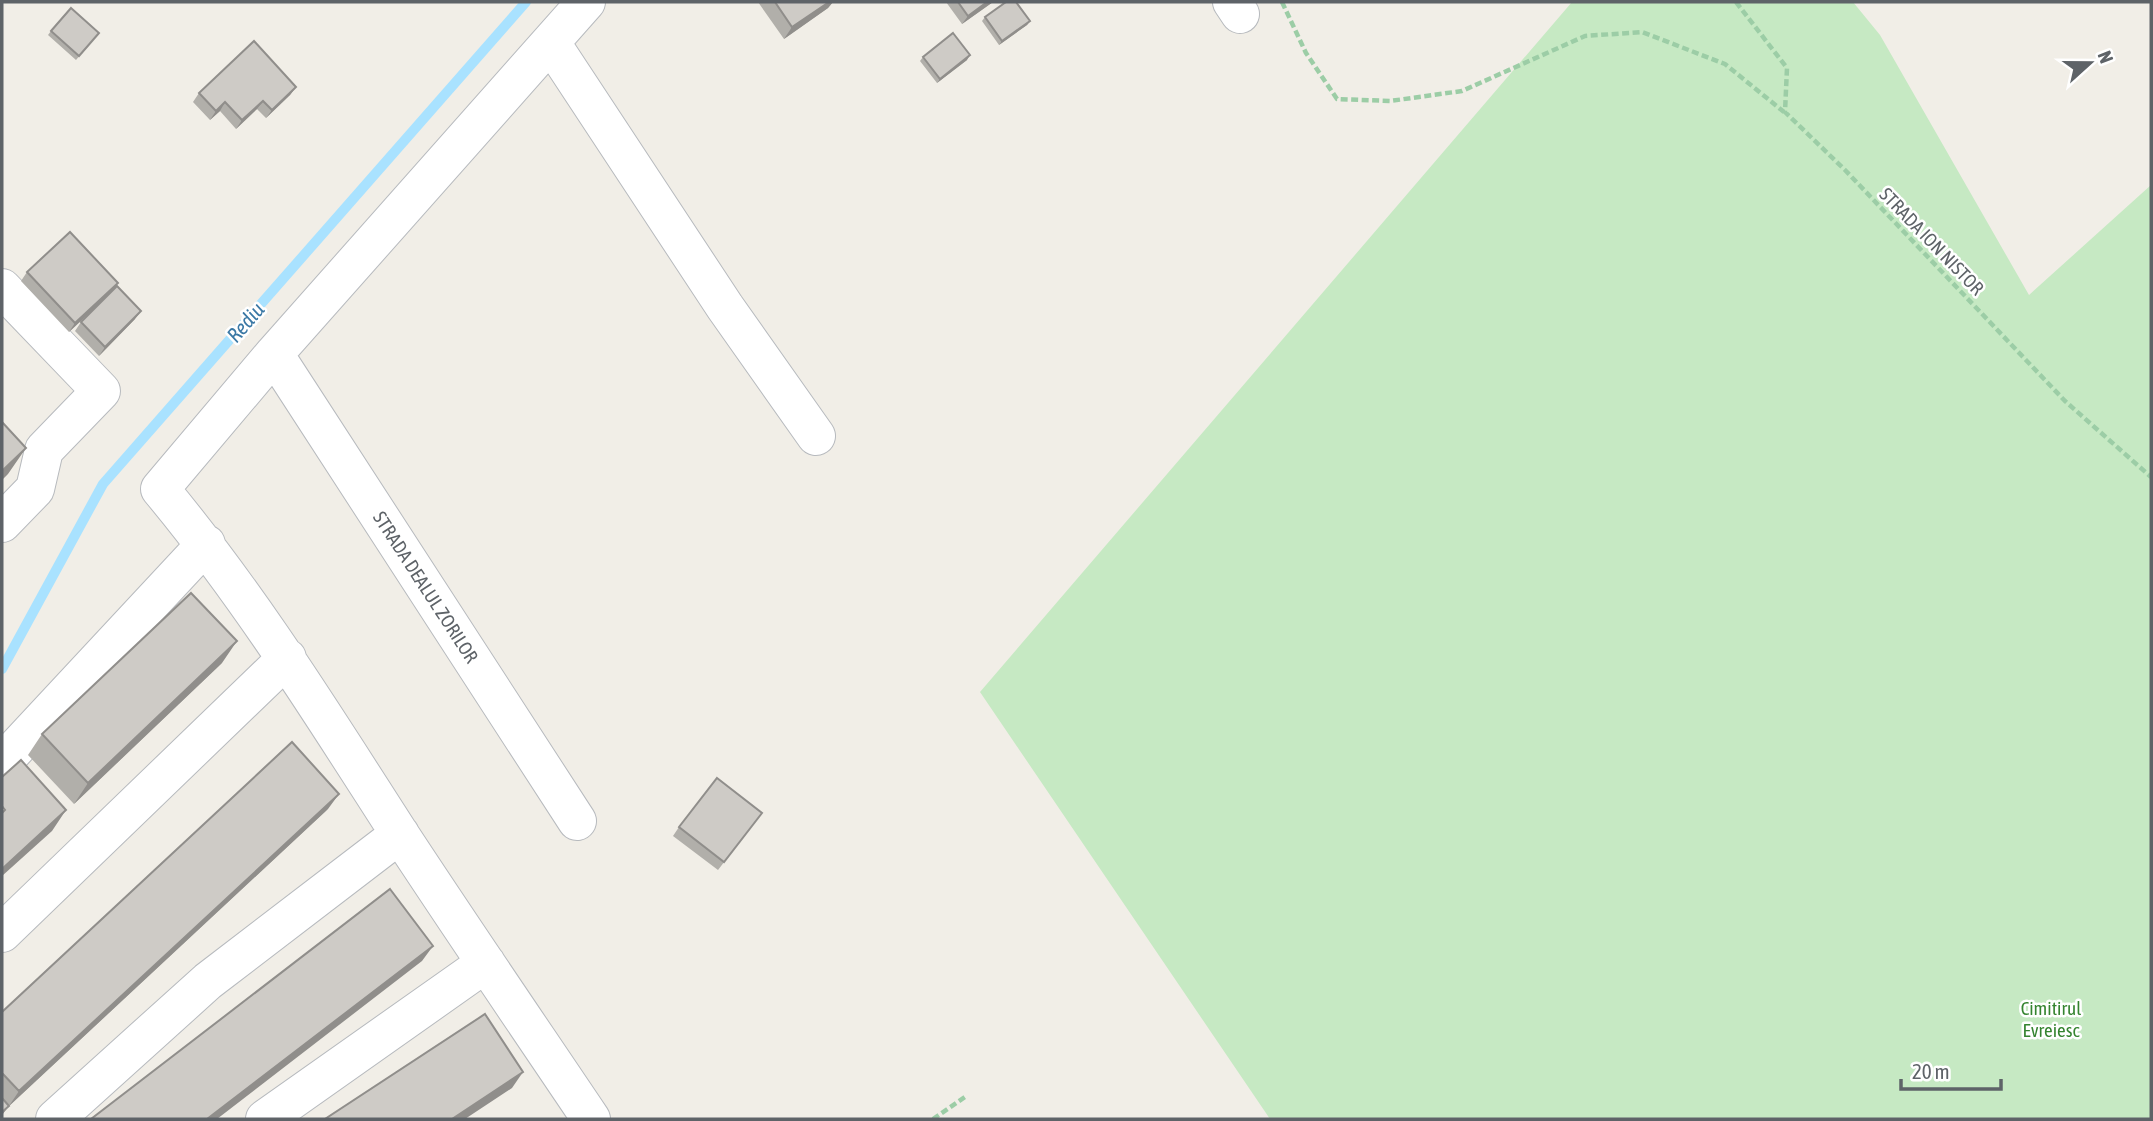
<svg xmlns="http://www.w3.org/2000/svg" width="2153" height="1121" font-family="'Asap Condensed',sans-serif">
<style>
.green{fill:#c6e9c3}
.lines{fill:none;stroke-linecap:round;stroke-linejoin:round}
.stream{stroke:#a9e2ff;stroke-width:10}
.minor-casing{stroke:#b7babe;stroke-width:40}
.path{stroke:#9ccda6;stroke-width:4.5;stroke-dasharray:7 3.5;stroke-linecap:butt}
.minor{stroke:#fff;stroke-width:38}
.wall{fill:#b1afaa}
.shaded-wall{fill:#908e8b}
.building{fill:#cecbc6;stroke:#908e8b;stroke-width:2}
.labels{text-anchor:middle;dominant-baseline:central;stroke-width:5;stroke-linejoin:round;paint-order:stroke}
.street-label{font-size:19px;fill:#5e6368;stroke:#fff}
.park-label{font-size:19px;fill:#358430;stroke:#fff}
.water-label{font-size:21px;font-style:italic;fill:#3a78a5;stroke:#fff}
</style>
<rect width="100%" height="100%" fill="#f1eee7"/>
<path class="green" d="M 1572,2 L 1853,2 L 1880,35 L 2029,295 L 2151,185 L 2151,1119 L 1270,1119 L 980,692 Z"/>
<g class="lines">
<path class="stream" d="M 2,669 L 103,484 L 526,2"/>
<defs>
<path id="minor" d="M 1232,2 L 1240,14
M 551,43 L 725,307 L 816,436
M 2,288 L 101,391 L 44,450 L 35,489 L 2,523
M 274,354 L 160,489 C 250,597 323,715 399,833 C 462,929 527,1024 591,1119
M 2,763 L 206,544
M 577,821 L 274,354 L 586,2
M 2,933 L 287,658
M 55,1119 L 208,981 L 400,834
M 265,1119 L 486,963"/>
</defs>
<use href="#minor" class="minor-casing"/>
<path class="path" d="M 1282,2 L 1306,53 L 1337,99 L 1390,101 L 1462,91 L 1585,36 L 1642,32 L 1725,64 L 1784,112
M 1736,2 L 1787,68 L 1785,112 L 1845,170 L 2065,401 L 2151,477
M 933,1119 L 965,1097"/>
<use href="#minor" class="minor"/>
</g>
<path class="wall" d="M 758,2 L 833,2 L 828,8 L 784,39 Z
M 946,2 L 993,2 L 962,24 Z
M 985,17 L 1030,21 L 1027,25 L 999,45 L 982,21 Z
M 51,31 L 99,33 L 76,60 L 48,35 Z
M 923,57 L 967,60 L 937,83 L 920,61 Z
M 296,87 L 290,95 L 266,118 L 257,109 L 236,129 L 220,111 L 210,120 L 193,102 L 199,93 Z
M 27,272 L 113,290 L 135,319 L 99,356 L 75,331 L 81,322 L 100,303 L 69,332 L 21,281 Z
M 222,663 L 74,804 L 28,755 L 42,734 Z
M 328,809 L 8,1107 L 2,1115 L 2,1012 Z
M 762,813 L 718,870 L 673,836 L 679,827 Z"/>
<path class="shaded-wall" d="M 829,2 L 833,2 L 828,8 L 784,39 L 792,27 Z
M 987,2 L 993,2 L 962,24 L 968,16 Z
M 1030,21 L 1027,25 L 999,45 L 1002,41 Z
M 970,55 L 967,60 L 937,83 L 940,79 Z
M 296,87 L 290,95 L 266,118 L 272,110 Z
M 263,101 L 257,109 L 236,129 L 242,120 Z
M 225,102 L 220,111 L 210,120 L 216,111 Z
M 118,283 L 112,292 L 69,332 L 75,323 Z
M 141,311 L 135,319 L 99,356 L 105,347 Z
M 26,448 L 8,474 L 2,480 L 2,471 Z
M 237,641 L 222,663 L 74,804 L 88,783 Z
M 339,794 L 328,809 L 8,1107 L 2,1115 L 2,1112 L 9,1106 L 19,1091 Z
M 66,810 L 52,831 L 2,876 L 2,869 Z
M 433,946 L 422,961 L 217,1119 L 207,1119 Z
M 523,1072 L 512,1088 L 465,1119 L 452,1119 Z"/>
<path class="building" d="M 775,2 L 829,2 L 792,27 Z
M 958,2 L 987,2 L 968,16 Z
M 1006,2 L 1016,2 L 1030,21 L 1002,41 L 985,17 Z
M 71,8 L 99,33 L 79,56 L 51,31 Z
M 953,33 L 970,55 L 940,79 L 923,57 Z
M 254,41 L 296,87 L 272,110 L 263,101 L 242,120 L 225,102 L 216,111 L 199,93 Z
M 70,232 L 118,283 L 75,323 L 27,272 Z
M 117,286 L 141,311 L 105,347 L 81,322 Z
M 2,422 L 26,448 L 2,471 Z
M 191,593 L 237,641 L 88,783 L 42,734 Z
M 292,742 L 339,794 L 19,1091 L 2,1073 L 2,1012 Z
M 21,760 L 66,810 L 2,869 L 2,813 L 5,810 L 2,806 L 2,777 Z
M 717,778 L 762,813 L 724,862 L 679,827 Z
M 390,889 L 433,946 L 207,1119 L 91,1119 Z
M 485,1014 L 523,1072 L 452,1119 L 325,1119 Z
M 2,1098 L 9,1106 L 2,1112 Z"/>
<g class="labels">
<g class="street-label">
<text transform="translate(1932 241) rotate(46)">STRADA ION NISTOR</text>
<text transform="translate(426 587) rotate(57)">STRADA DEALUL ZORILOR</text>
</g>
<g class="park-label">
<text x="2051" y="1008">Cimitirul<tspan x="2051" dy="22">Evreiesc</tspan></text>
</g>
<g class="water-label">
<text transform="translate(245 322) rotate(-49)">Rediu</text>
</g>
</g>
<rect width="2153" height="1121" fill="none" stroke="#5e6368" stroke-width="7"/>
<g transform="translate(2090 63) rotate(69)" stroke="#ffffff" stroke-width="5" paint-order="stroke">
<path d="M0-5L12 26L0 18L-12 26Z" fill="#5e6368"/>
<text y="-10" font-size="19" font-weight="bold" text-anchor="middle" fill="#5e6368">N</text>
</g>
<path d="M1901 1079v10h100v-10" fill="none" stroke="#5e6368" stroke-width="3.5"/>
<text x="1912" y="1079" font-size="21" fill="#5e6368" stroke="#ffffff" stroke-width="5" paint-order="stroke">20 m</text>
</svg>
